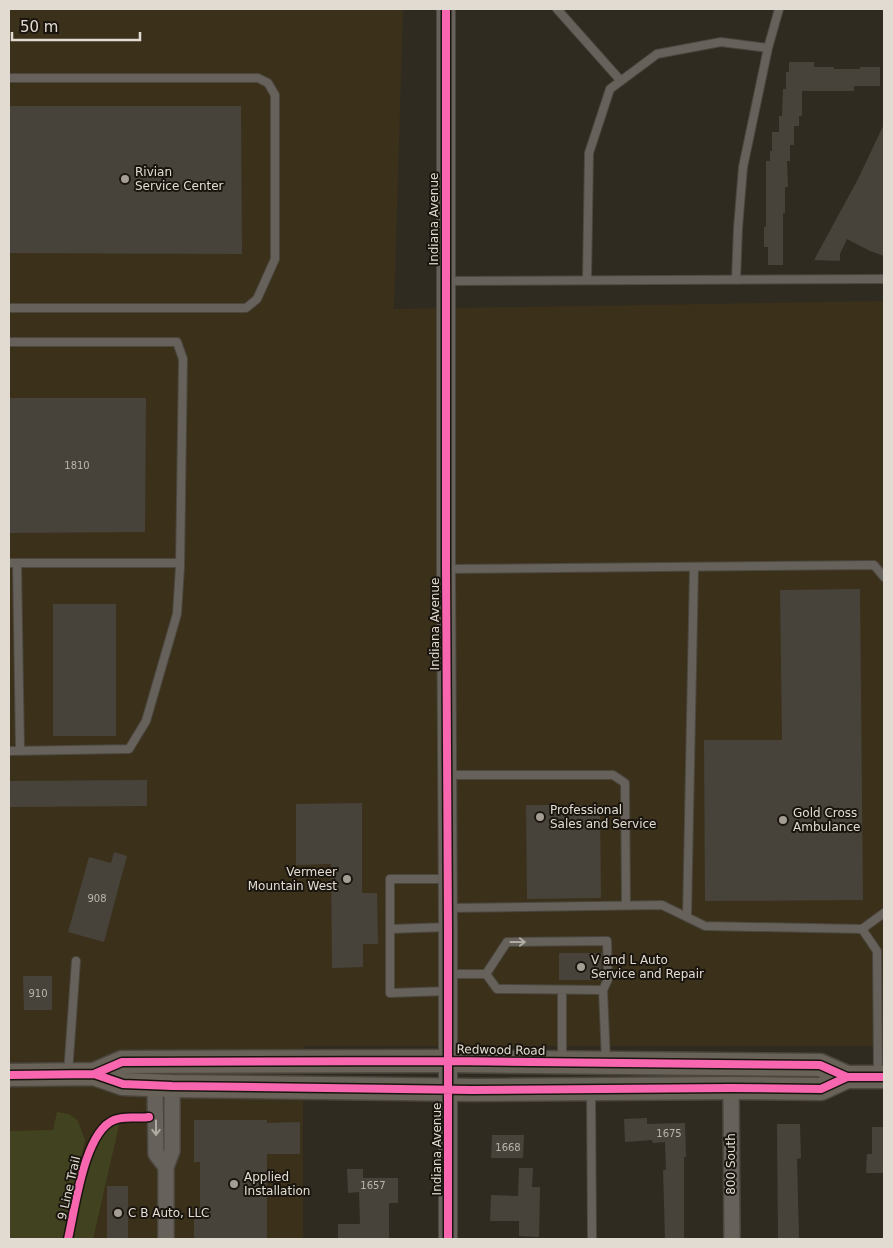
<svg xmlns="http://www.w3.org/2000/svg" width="893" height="1248" font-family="'DejaVu Sans',sans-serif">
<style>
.built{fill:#3b301a}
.green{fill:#41421f}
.building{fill:#47433b}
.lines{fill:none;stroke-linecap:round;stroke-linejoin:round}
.service-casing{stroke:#4b473f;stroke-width:10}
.minor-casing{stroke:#4b473f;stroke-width:18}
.tertiary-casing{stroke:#4b473f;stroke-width:20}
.primary-casing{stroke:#4b473f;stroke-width:25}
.service{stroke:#66625b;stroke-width:8}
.minor{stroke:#66625b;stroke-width:15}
.tertiary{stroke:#66625b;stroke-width:18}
.primary{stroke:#686258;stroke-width:22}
.cycleway-casing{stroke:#1a150e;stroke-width:11}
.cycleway{stroke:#f766af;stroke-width:8}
.oneway{stroke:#b0aba2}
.poi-dot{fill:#a39d93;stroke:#1a150e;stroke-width:2}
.labels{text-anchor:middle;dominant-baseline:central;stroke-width:4;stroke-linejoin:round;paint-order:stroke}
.number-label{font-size:10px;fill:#bab5ac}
.poi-label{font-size:12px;fill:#e1dbd1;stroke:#1a150e;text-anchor:start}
.street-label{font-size:12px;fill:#e1dbd1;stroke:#1a150e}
</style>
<rect width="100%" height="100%" fill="#302b21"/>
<path class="built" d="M 9,9 L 403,9 L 394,309 L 884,301 L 884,1046 L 303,1046 L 303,1239 L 9,1239 Z"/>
<path class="green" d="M 57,1112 L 69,1114 L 78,1121 L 85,1140 L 63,1239 L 9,1239 L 9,1131 L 53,1130 Z
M 120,1121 L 93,1239 L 71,1239 L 93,1148 C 100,1135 106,1127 120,1121 Z"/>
<path class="building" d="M 789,62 L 814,62 L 814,67 L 834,67 L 834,69 L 860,69 L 860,67 L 880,67 L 880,86 L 854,86 L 854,91 L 802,91 L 802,116 L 799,116 L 799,126 L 794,126 L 794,145 L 790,145 L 790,161 L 787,161 L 788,187 L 785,187 L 785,213 L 783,213 L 783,265 L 768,265 L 768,247 L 764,247 L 764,227 L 766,227 L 766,161 L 770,161 L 770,151 L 772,151 L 772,132 L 779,132 L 779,116 L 782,116 L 783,89 L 786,89 L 786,72 L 789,72 Z
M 9,106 L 241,106 L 242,254 L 9,253 Z
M 884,124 L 884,256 L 870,251 L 847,239 L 840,254 L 840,261 L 814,260 L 858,179 Z
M 9,398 L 146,398 L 145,532 L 9,533 Z
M 860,589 L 863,900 L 705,901 L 704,740 L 782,740 L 780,590 Z
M 53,604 L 116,604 L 116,736 L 53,736 Z
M 147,780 L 147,806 L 9,807 L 9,781 Z
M 362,803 L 362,893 L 377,893 L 378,944 L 363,944 L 363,967 L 332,968 L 331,864 L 296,865 L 296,804 Z
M 526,805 L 600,805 L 601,898 L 527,899 Z
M 114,852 L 127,856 L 104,942 L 68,932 L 89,857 L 111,863 Z
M 559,953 L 602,953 L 601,980 L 559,980 Z
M 23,976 L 52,976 L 52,1010 L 24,1010 Z
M 647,1118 L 647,1124 L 685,1123 L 686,1157 L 684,1157 L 684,1239 L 665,1239 L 663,1170 L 666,1170 L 665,1142 L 653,1143 L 652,1140 L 625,1142 L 624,1119 Z
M 194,1120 L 267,1120 L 267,1123 L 300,1122 L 300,1154 L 267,1154 L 267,1239 L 194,1239 L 194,1208 L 200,1208 L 200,1162 L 194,1162 Z
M 777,1124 L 800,1124 L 801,1158 L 797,1159 L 799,1239 L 778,1239 Z
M 872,1127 L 884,1127 L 884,1173 L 866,1173 L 867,1154 L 872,1154 Z
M 492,1135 L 524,1135 L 523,1158 L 491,1158 Z
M 519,1168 L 533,1168 L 532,1187 L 540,1187 L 539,1237 L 519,1236 L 519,1221 L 490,1221 L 491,1195 L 518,1196 Z
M 347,1169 L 363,1169 L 363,1178 L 398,1178 L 398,1203 L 389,1203 L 389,1239 L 338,1239 L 338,1224 L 360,1224 L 359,1192 L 348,1193 Z
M 107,1186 L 128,1186 L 128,1239 L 107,1239 Z"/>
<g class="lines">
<defs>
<path id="service" d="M 557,9 L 621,81
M 9,78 L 258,78 L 268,83 L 275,95 L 275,259 L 257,299 L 246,308 L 9,308
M 587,280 L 589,153 L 610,89 L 657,54 L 721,42 L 768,48
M 736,280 L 738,228 L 743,167 L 768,48 L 779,9
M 446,281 L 884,279
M 9,342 L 177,342 L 183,359 L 180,567 L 177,614 L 146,721 L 129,749 L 9,751
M 9,563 L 180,563
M 17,563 L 20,751
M 446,569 L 874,565 L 884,577
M 447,775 L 613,775 L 625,783 L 626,904
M 448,879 L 390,879 L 390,993 L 448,991
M 448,908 L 662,905 L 705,926 L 862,929 L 884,913
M 687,917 L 694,567
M 390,929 L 448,927
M 862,929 L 877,951 L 878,1075
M 448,974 L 486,974 L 497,989 L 603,990 L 606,1061
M 486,974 L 507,942 L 607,941 L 608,979 L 603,990
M 562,990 L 562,1060
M 68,1073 L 76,961
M 591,1091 L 592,1239"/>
<path id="minor" d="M 155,1086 L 156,1154 L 166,1167
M 731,1088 L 732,1239
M 166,1239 L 166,1167 L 172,1151 L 172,1086"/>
<path id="tertiary" d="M 446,9 L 446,569 L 448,927 L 448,1239"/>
<path id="primary" d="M 94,1074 L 122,1062 L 448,1061 L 820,1065 L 847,1077
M 9,1075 L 94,1074 L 123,1084 L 172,1086 L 472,1090 L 731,1088 L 821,1089 L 847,1077 L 884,1077"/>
</defs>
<use href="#service" class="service-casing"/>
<use href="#minor" class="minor-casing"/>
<use href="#tertiary" class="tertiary-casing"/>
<use href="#primary" class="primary-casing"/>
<use href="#service" class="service"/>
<use href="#minor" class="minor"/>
<use href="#tertiary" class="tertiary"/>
<use href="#primary" class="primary"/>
<defs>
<path id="cycleway" d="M 446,9 L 446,569 L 448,927 L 448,1239
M 94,1074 L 122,1062 L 448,1061 L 820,1065 L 847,1077
M 9,1075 L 94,1074 L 123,1084 L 172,1086 L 472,1090 L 731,1088 L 821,1089 L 847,1077 L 884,1077
M 68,1239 C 75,1209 84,1132 114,1120 C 125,1115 138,1119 149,1117"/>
</defs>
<use href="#cycleway" class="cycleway-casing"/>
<use href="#cycleway" class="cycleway"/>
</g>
<defs><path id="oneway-shaft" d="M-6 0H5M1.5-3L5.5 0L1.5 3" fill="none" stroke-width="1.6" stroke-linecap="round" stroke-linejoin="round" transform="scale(1.25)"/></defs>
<g class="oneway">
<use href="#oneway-shaft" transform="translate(518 942)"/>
<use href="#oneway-shaft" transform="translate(156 1128) rotate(90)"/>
</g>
<g class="poi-dot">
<circle cx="125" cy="179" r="5"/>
<circle cx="540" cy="817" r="5"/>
<circle cx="783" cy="820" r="5"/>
<circle cx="347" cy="879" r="5"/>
<circle cx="581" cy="967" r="5"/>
<circle cx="234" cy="1184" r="5"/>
<circle cx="118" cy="1213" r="5"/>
</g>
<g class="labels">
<g class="number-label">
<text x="77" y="465">1810</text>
<text x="97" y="898">908</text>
<text x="38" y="993">910</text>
<text x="669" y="1133">1675</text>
<text x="508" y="1147">1668</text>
<text x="373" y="1185">1657</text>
</g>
<g class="poi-label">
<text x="135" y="172">Rivian<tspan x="135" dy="14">Service Center</tspan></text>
<text x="550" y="810">Professional<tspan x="550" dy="14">Sales and Service</tspan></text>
<text x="793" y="813">Gold Cross<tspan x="793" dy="14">Ambulance</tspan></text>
<text x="337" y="872" text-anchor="end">Vermeer<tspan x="337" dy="14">Mountain West</tspan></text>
<text x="591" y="960">V and L Auto<tspan x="591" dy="14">Service and Repair</tspan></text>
<text x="244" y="1177">Applied<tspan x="244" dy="14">Installation</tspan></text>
<text x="128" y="1213">C B Auto, LLC</text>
</g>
<g class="street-label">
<text transform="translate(434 219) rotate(-90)">Indiana Avenue</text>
<text transform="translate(435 624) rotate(-90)">Indiana Avenue</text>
<text transform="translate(501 1050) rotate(1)">Redwood Road</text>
<text transform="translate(437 1149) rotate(-90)">Indiana Avenue</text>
<text transform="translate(731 1164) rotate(-90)">800 South</text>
<text transform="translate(69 1188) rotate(-77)">9 Line Trail</text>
</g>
</g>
<rect width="893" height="1248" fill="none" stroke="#e1dbd1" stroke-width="20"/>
<path d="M12 32v8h128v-8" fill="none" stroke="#e1dbd1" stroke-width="2.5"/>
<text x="20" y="32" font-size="15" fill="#e1dbd1" stroke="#1a150e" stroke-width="4" paint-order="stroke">50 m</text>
</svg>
